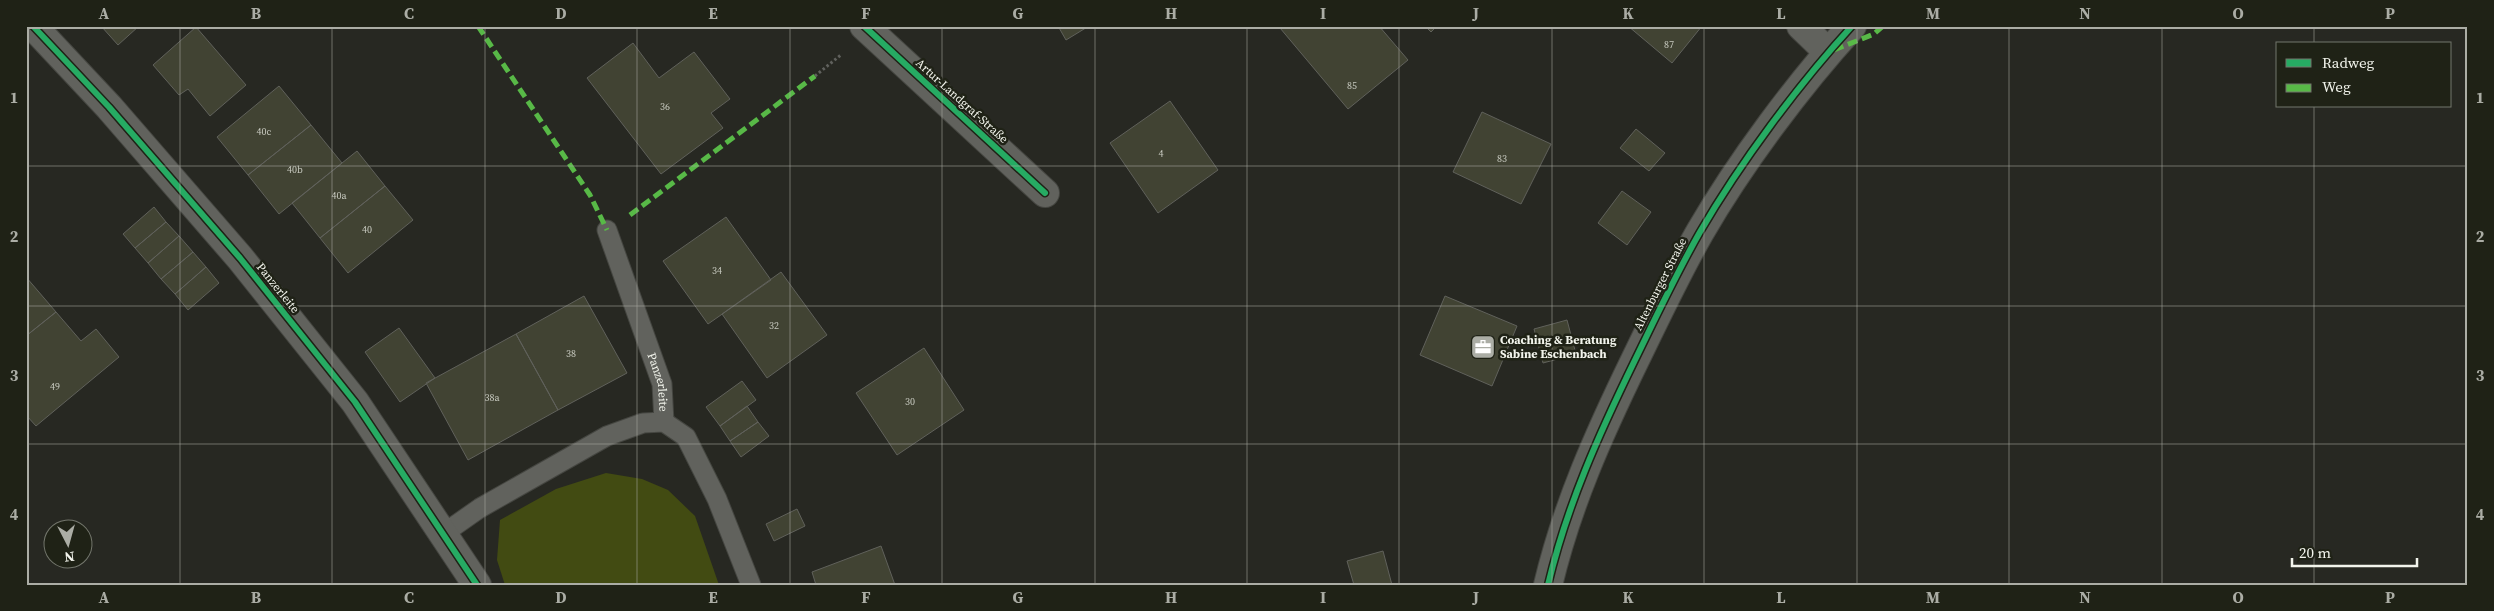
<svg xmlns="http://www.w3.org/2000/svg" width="2494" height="611" font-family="'Source Serif 4',serif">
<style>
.green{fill:#424b12}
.building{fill:#414333;stroke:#60615b}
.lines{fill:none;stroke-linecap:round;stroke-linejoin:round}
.lane-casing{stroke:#454641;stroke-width:21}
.street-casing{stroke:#454641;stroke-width:30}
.path{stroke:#60615d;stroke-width:3;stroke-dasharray:2.5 2.5;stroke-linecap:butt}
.lane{stroke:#61625d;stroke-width:19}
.street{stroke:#61625d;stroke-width:28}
.quiet{stroke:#58b947;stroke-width:5;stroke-dasharray:10 5;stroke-linecap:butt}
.cycleway-casing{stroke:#1f2216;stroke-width:9}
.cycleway{stroke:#26ab63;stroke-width:6}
.grid{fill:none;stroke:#abada5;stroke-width:1;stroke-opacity:0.55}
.labels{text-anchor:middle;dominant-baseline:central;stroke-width:5;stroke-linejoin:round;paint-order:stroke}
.number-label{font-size:10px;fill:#c6c8be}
.street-label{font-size:12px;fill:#f2f4ec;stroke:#1f2216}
.poi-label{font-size:12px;font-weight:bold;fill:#f2f4ec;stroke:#1f2216;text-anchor:start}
.neatline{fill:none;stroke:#abada5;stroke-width:2}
.grid-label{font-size:16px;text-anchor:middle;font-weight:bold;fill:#abada5}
</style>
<rect width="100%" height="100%" fill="#272822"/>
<path class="green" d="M 606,473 L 642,479 L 668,490 L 695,516 L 719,585 L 505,585 L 497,560 L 500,520 L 556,489 Z"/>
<path class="building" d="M 101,26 L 139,26 L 118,45 Z
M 1058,26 L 1089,26 L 1066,40 Z
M 1282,26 L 1379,26 L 1408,60 L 1348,109 L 1280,28 Z
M 1425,26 L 1437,26 L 1431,32 Z
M 1628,26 L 1702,26 L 1672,63 Z
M 196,27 L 246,85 L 210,116 L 188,89 L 179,95 L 153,65 Z
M 633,43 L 659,78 L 694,52 L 730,99 L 711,113 L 723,128 L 661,174 L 587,78 Z
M 279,86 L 311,125 L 248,175 L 217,137 Z
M 1170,101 L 1218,170 L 1158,213 L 1110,143 Z
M 1482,112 L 1551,144 L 1521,204 L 1453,172 Z
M 311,125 L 342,163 L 279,214 L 248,175 Z
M 1636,129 L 1665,153 L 1649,171 L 1620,148 Z
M 357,151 L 385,186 L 320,238 L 292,203 Z
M 385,186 L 413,220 L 348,273 L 320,238 Z
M 1622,191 L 1651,212 L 1627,245 L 1598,223 Z
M 154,207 L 166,222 L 135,248 L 123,234 Z
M 726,217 L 771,280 L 708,324 L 663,261 Z
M 166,222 L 179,236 L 148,263 L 135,248 Z
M 179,236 L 193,252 L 161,279 L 148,263 Z
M 193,252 L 206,267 L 175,294 L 161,279 Z
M 206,267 L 219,283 L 188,310 L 175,294 Z
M 781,272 L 827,335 L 767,378 L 722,314 Z
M 26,277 L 56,312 L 26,336 Z
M 584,296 L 627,373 L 558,410 L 516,334 Z
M 1445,296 L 1517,326 L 1492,386 L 1420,355 Z
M 56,312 L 81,341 L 96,329 L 119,357 L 36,426 L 26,415 L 26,336 Z
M 1567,320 L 1576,354 L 1543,363 L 1534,329 Z
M 399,328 L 435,378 L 400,402 L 365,352 Z
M 516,334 L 558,410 L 468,460 L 426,383 Z
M 924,348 L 964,410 L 897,455 L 856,393 Z
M 742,381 L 756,400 L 720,426 L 706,407 Z
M 747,406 L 758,422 L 730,441 L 720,426 Z
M 758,422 L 769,436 L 741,457 L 730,441 Z
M 797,509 L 805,526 L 774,541 L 766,524 Z
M 881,546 L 895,585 L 816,585 L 812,572 Z
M 1383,551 L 1392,585 L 1354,585 L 1347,561 Z"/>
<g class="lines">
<defs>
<g id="lane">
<path id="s1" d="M 607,230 L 662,384 L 664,422"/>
<path d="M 443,534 L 480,508 L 607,436 L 643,423 L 664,422 L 686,437 L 717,499 L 751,585"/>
</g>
<path id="street" d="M 33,26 L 109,107 L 240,258 L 355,402 L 477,585
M 864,26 L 1045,193
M 1801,26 L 1828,52
M 1548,585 C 1567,505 1599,434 1635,360 C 1656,317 1676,274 1700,232 C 1740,163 1798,85 1852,26"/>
</defs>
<use href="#lane" class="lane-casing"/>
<use href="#street" class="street-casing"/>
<path class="path" d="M 815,76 L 842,54"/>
<use href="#lane" class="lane"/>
<use href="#street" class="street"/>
<path class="quiet" d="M 478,26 L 590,195 L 607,230
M 1834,50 L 1874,34 L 1883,26
M 630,215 L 815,76"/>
<defs>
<path id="cycleway" d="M 33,26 L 109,107 L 240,258 L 355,402 L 477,585
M 864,26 L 1045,193
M 1548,585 C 1567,505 1599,434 1635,360 C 1656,317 1676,274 1700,232 C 1740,163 1798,85 1852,26"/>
</defs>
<use href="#cycleway" class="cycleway-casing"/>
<use href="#cycleway" class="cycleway"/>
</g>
<path class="grid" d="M 180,26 L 180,585M 332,26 L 332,585M 485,26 L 485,585M 637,26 L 637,585M 790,26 L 790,585M 942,26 L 942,585M 1095,26 L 1095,585M 1247,26 L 1247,585M 1399,26 L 1399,585M 1552,26 L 1552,585M 1704,26 L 1704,585M 1857,26 L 1857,585M 2009,26 L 2009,585M 2162,26 L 2162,585M 2314,26 L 2314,44M 2314,106 L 2314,585M 26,166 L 2468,166M 26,306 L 2468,306M 26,444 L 2468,444"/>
<defs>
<symbol id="office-square" viewBox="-11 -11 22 22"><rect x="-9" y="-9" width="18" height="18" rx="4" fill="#abada5" stroke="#1f2216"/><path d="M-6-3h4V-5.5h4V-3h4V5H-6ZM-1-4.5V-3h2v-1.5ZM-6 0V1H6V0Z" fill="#fff"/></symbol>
</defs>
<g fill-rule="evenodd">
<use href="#office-square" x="1469" y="333" width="28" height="28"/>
</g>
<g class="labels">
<g class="number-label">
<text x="1669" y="44">87</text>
<text x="1352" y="85">85</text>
<text x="665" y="106">36</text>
<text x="264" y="131">40c</text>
<text x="1161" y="153">4</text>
<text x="1502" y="158">83</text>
<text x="295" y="169">40b</text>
<text x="339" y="195">40a</text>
<text x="367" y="229">40</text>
<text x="717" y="270">34</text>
<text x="774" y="325">32</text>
<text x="571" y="353">38</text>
<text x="55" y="386">49</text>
<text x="492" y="397">38a</text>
<text x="910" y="401">30</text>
</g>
<g class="street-label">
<text transform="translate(962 101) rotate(42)">Artur-Landgraf-Straße</text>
<text transform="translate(1660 284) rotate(-63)">Altenburger Straße</text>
<text transform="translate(278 288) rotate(51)">Panzerleite</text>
<text stroke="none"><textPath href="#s1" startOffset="161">Panzerleite</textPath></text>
</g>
<g class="poi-label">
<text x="1500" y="340">Coaching &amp; Beratung<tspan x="1500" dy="14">Sabine Eschenbach</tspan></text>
</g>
</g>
<rect width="2494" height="611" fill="none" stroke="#1f2216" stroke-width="55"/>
<rect x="2276" y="42" width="175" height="65" fill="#1f2216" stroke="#73766c"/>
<rect x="2286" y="59" width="25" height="8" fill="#26ab63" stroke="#73766c"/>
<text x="2322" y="68" font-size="15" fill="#f2f4ec">Radweg</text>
<rect x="2286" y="84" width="25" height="8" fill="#58b947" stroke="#73766c"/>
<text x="2322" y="92" font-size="15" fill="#f2f4ec">Weg</text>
<g transform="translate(68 544) rotate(174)"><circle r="24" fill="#1f2216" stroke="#73766c"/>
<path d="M0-4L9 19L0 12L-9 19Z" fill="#abada5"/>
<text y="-8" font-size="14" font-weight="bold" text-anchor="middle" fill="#f2f4ec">N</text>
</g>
<path d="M2292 558v8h125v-8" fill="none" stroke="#f2f4ec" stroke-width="2.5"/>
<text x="2299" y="558" font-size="15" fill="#f2f4ec" stroke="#1f2216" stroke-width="4" paint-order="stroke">20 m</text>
<rect x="28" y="28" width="2438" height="556" class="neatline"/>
<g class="grid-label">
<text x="104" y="19">A</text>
<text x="256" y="19">B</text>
<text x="409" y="19">C</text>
<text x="561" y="19">D</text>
<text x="713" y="19">E</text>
<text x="866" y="19">F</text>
<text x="1018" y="19">G</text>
<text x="1171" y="19">H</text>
<text x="1323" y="19">I</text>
<text x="1476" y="19">J</text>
<text x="1628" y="19">K</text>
<text x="1781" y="19">L</text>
<text x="1933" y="19">M</text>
<text x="2085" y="19">N</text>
<text x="2238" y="19">O</text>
<text x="2390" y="19">P</text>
<text x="14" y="103">1</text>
<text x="2480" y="103">1</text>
<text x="14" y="242">2</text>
<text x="2480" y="242">2</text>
<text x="14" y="381">3</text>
<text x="2480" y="381">3</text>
<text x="14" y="520">4</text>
<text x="2480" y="520">4</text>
<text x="104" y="603">A</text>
<text x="256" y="603">B</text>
<text x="409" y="603">C</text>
<text x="561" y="603">D</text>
<text x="713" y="603">E</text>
<text x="866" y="603">F</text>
<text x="1018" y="603">G</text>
<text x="1171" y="603">H</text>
<text x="1323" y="603">I</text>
<text x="1476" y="603">J</text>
<text x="1628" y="603">K</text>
<text x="1781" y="603">L</text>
<text x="1933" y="603">M</text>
<text x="2085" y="603">N</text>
<text x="2238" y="603">O</text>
<text x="2390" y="603">P</text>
</g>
</svg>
